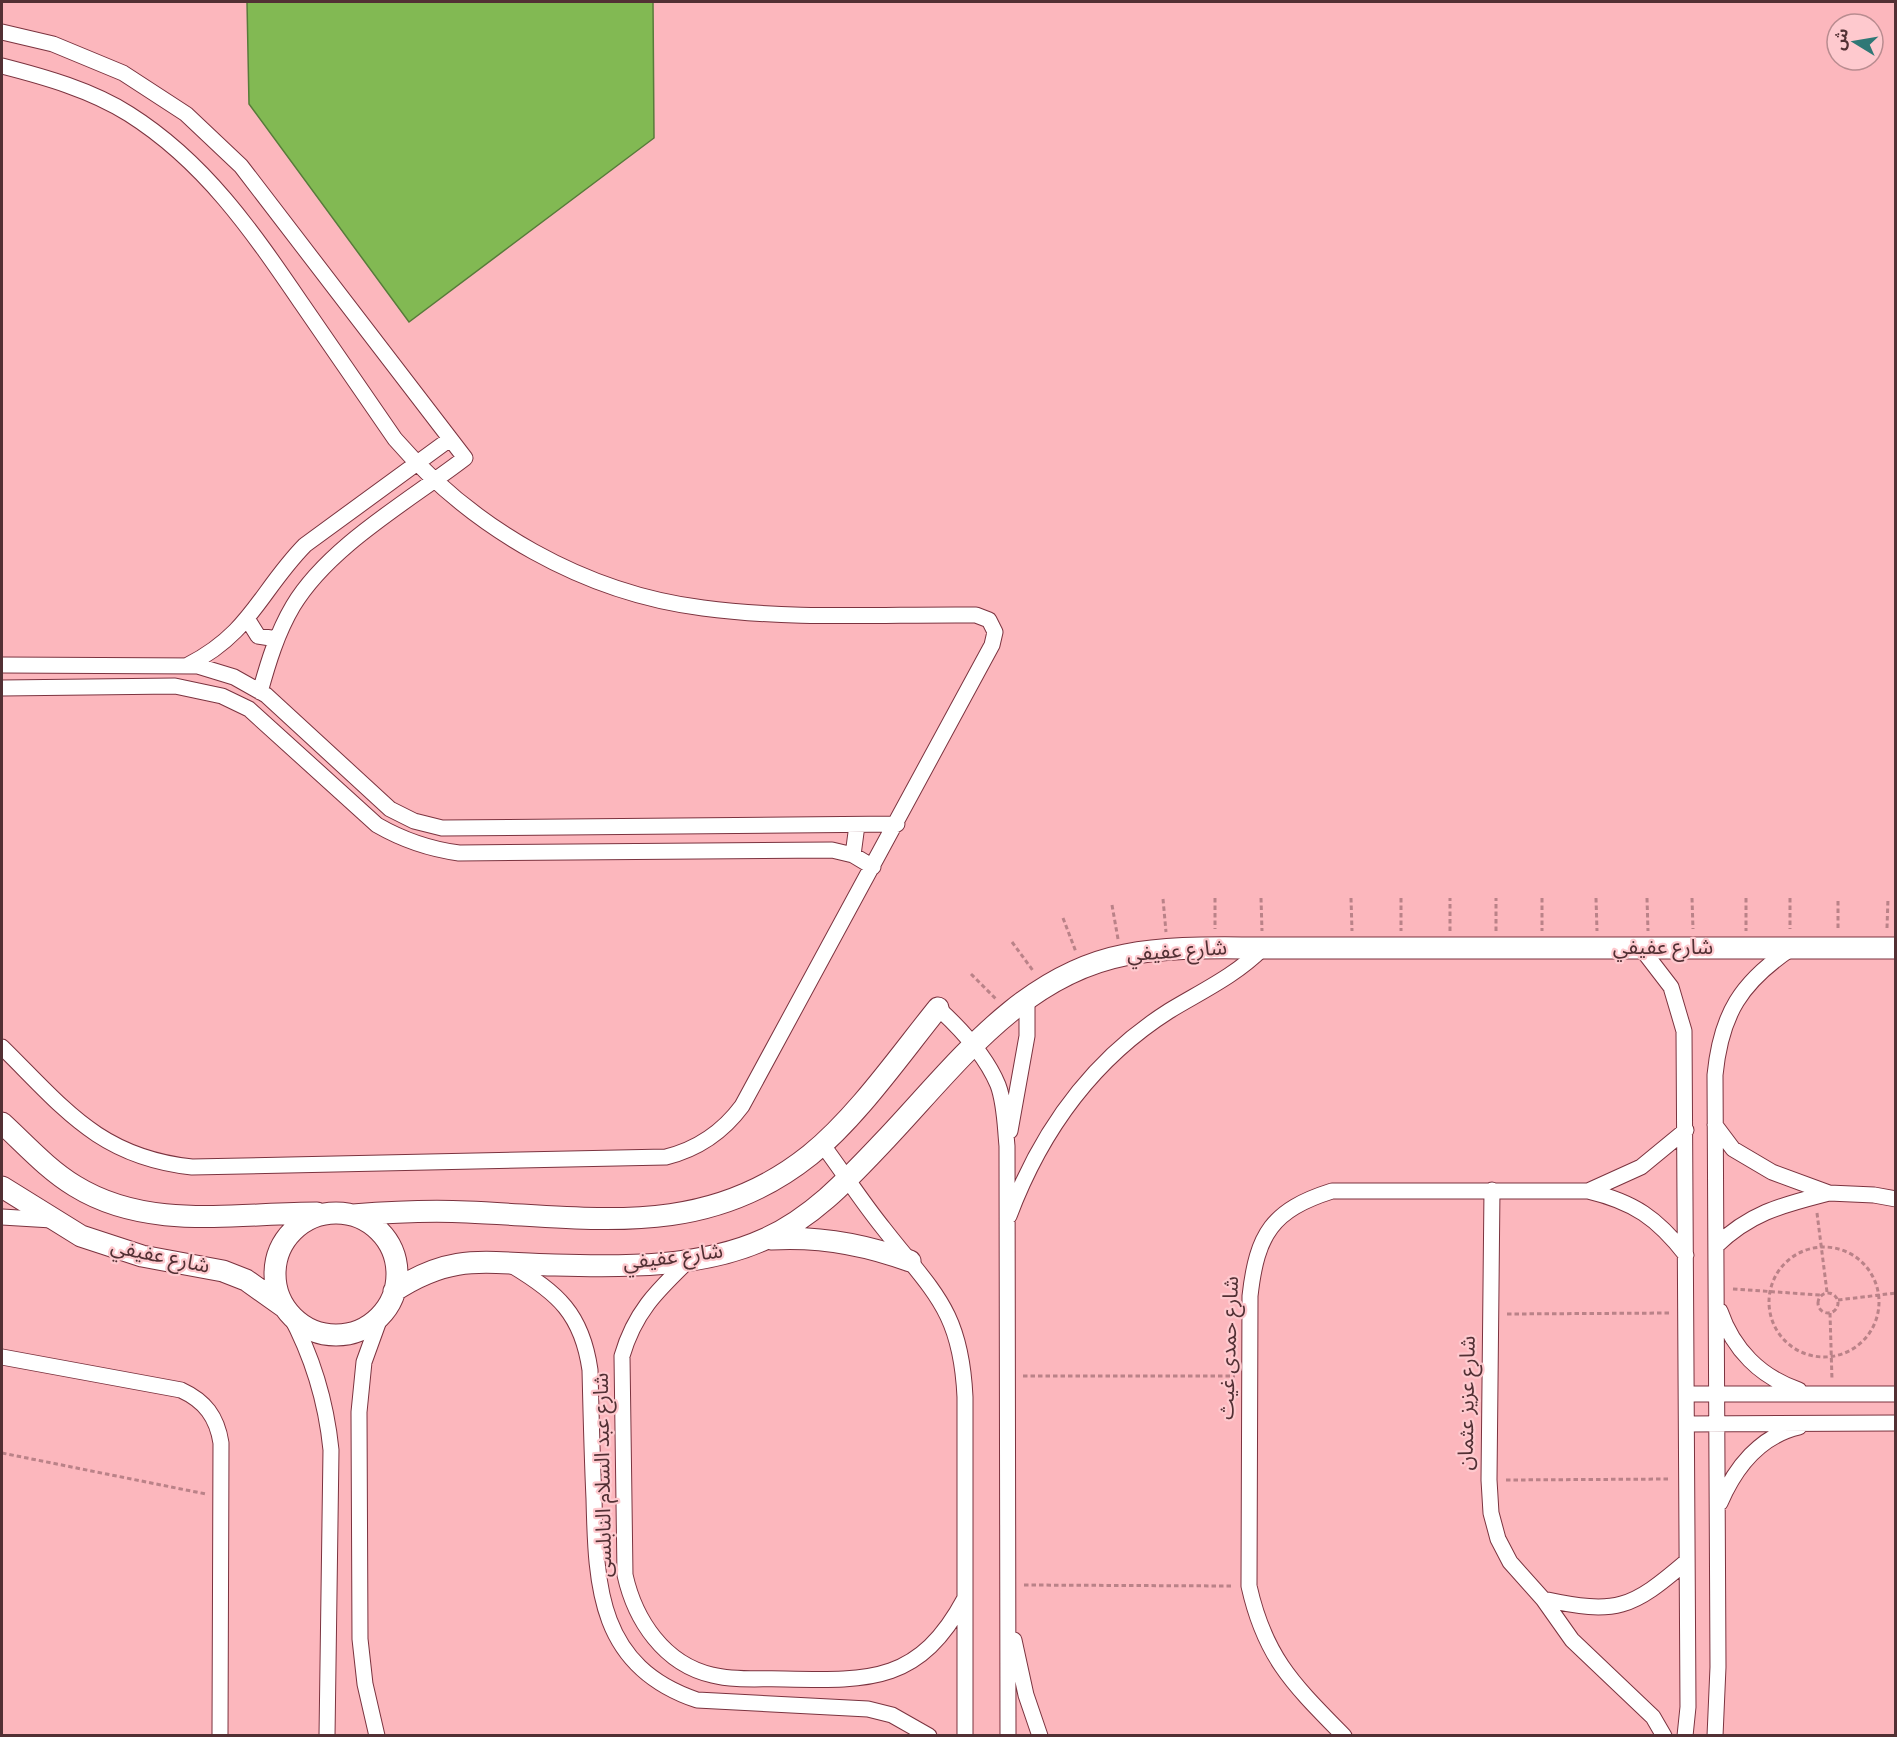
<svg xmlns="http://www.w3.org/2000/svg" width="1897" height="1737" font-family="Overpass,'Noto Sans Arabic',sans-serif">
<style>
.building{fill:#82b953;stroke:#577b3a;stroke-width:1.5}
.lines{fill:none;stroke-linecap:round;stroke-linejoin:round}
.street-casing{stroke:#7b333f;stroke-width:17}
.secondary-casing{stroke:#7b333f;stroke-width:23}
.path{stroke:#ba8288;stroke-width:3;stroke-dasharray:4.5 3;stroke-linecap:butt}
.street{stroke:#fff;stroke-width:15}
.secondary{stroke:#fff;stroke-width:21}
.labels{text-anchor:middle;dominant-baseline:central;stroke-width:4.5;stroke-linejoin:round;paint-order:stroke}
.street-label{font-size:21px;fill:#523034;stroke:#fec9ce}
</style>
<rect width="100%" height="100%" fill="#fcb7bd"/>
<path class="building" d="M 247,2 L 653,2 L 654,138 L 409,322 L 249,104 Z"/>
<g class="lines">
<defs>
<path id="street" d="M 2,32 L 53,44 L 123,73 L 186,114 L 241,166 L 465,458 C 409,501 329,546 293,606 C 277,633 268,663 260,692
M 2,66 C 45,77 91,90 129,114 C 205,162 252,231 302,304 C 333,349 364,394 395,439 C 473,529 584,593 703,608 C 793,620 886,614 976,615 L 989,620 L 995,632 L 992,645 L 742,1106 C 722,1133 698,1149 666,1157 L 192,1167 C 99,1157 64,1108 2,1047
M 248,620 L 258,636 L 277,639
M 2,665 L 198,666 L 234,677 L 266,695 L 390,809 L 414,821 L 442,828 L 897,824
M 188,665 C 251,633 260,591 305,545 L 450,439
M 2,688 L 175,686 L 222,696 L 249,709 L 377,825 C 403,840 429,849 459,853 L 832,850 L 853,855 L 873,867
M 853,855 L 857,825
M 1641,948 L 1671,987 L 1684,1031 L 1688,1707 L 1685,1736
M 938,1008 C 961,1029 986,1056 998,1085 C 1005,1104 1005,1126 1007,1146 L 1008,1736
M 1715,1125 L 1733,1149 L 1772,1172 L 1829,1193 L 1874,1195 L 1896,1199
M 1010,1131 L 1027,1036 L 1027,998
M 822,1144 C 843,1172 862,1202 884,1229 C 934,1293 961,1311 965,1397 L 965,1736
M 1492,1190 L 1489,1480 L 1491,1513 L 1498,1539 L 1510,1562 L 1543,1599 L 1572,1640 L 1653,1717 L 1664,1736
M 1588,1191 L 1641,1167 L 1686,1130
M 1009,1216 C 1041,1131 1092,1060 1169,1011 C 1202,991 1235,976 1263,948
M 2,1217 L 52,1220
M 1716,1246 C 1751,1212 1783,1205 1829,1193
M 690,1259 C 658,1290 635,1311 622,1356 L 625,1575 C 635,1620 664,1664 712,1675 C 735,1681 762,1678 785,1679 C 872,1681 920,1682 965,1598
M 511,1265 C 558,1293 582,1314 590,1370 C 591,1413 592,1456 594,1499 C 596,1588 599,1667 697,1700 L 868,1709 L 892,1715 L 929,1736
M 1720,1311 C 1733,1349 1760,1377 1799,1390
M 289,1313 C 313,1357 326,1400 331,1450 L 327,1736
M 2,1357 L 181,1390 C 205,1401 217,1417 221,1443 L 220,1736
M 1687,1394 L 1896,1394
M 1687,1424 L 1896,1423
M 1720,1503 C 1735,1468 1760,1436 1799,1427
M 1543,1599 C 1617,1615 1631,1609 1687,1561
M 1014,1640 L 1026,1695 L 1040,1736
M 377,1736 L 365,1684 L 360,1639 L 359,1412 L 364,1362 L 381,1315
M 1344,1736 C 1294,1685 1265,1658 1249,1586 L 1250,1296 C 1257,1234 1272,1210 1332,1191 L 1588,1191 C 1634,1202 1657,1218 1686,1255
M 1715,1736 L 1718,1667 L 1715,1075 C 1721,1014 1741,982 1792,948"/>
<path id="secondary" d="M 2,1123 C 25,1144 47,1169 75,1186 C 148,1231 235,1213 317,1213
M 2,1187 L 81,1236 L 142,1256 L 223,1271 L 246,1280 L 284,1307
M275 1274a61 61 0 1 1 122 0a61 61 0 1 1-122 0Z
M 353,1215 C 391,1212 429,1210 467,1212 C 592,1217 704,1240 810,1155 C 857,1117 900,1055 938,1008
M 771,1239 C 820,1236 864,1244 910,1261
M 394,1291 C 455,1251 488,1264 555,1265 C 623,1267 702,1268 765,1239 C 814,1217 850,1177 886,1139 C 955,1066 1021,975 1125,955 C 1170,946 1217,948 1263,948 L 1896,948"/>
</defs>
<use href="#street" class="street-casing"/>
<use href="#secondary" class="secondary-casing"/>
<path class="path" d="M 1215,898 L 1215,929
M 1261,898 L 1262,931
M 1351,898 L 1352,931
M 1401,898 L 1401,931
M 1542,898 L 1542,931
M 1596,898 L 1597,931
M 1647,898 L 1648,931
M 1692,898 L 1693,929
M 1746,898 L 1746,931
M 1790,898 L 1790,929
M 1163,899 L 1166,932
M 1112,905 L 1118,939
M 1063,918 L 1076,952
M 1838,928 L 1838,898
M 1887,928 L 1888,898
M 1450,931 L 1450,898
M 1496,931 L 1496,898
M 1012,942 L 1034,972
M 971,974 L 997,1000
M 1817,1213 L 1827,1292
M1769 1302a55 55 0 1 1 110 0a55 55 0 1 1-110 0Z
M 1733,1289 L 1820,1295
M1818 1303a10 10 0 1 1 20 0a10 10 0 1 1-20 0Z
M 1838,1300 L 1896,1293
M 1830,1313 L 1832,1380
M 1507,1314 L 1671,1313
M 1023,1376 L 1235,1376
M 2,1453 L 206,1494
M 1506,1480 L 1670,1479
M 1024,1585 L 1234,1586"/>
<use href="#street" class="street"/>
<use href="#secondary" class="secondary"/>
</g>
<g class="labels">
<g class="street-label">
<text x="1663" y="948">شارع عفيفي</text>
<text transform="translate(1177 952) rotate(-4)">شارع عفيفي</text>
<text transform="translate(160 1257) rotate(12)">شارع عفيفي</text>
<text transform="translate(673 1258) rotate(-7)">شارع عفيفي</text>
<text transform="translate(1230 1348) rotate(-88)">شارع حمدى غيث</text>
<text transform="translate(1468 1403) rotate(-89)">شارع عزيز عثمان</text>
<text transform="translate(604 1475) rotate(-91)">شارع عبد السلام النابلسى</text>
</g>
</g>
<rect width="1897" height="1737" fill="none" stroke="#523034" stroke-width="6"/>
<g transform="translate(1855 42) rotate(281)"><circle r="28" fill="#fec9ce" stroke="#b98c90" stroke-width="1.5"/>
<path d="M0-4.5L10 22L0 15L-10 22Z" fill="#2f7876"/>
<text y="-9" font-size="16" font-weight="bold" text-anchor="middle" fill="#523034">ش</text>
</g>
</svg>
